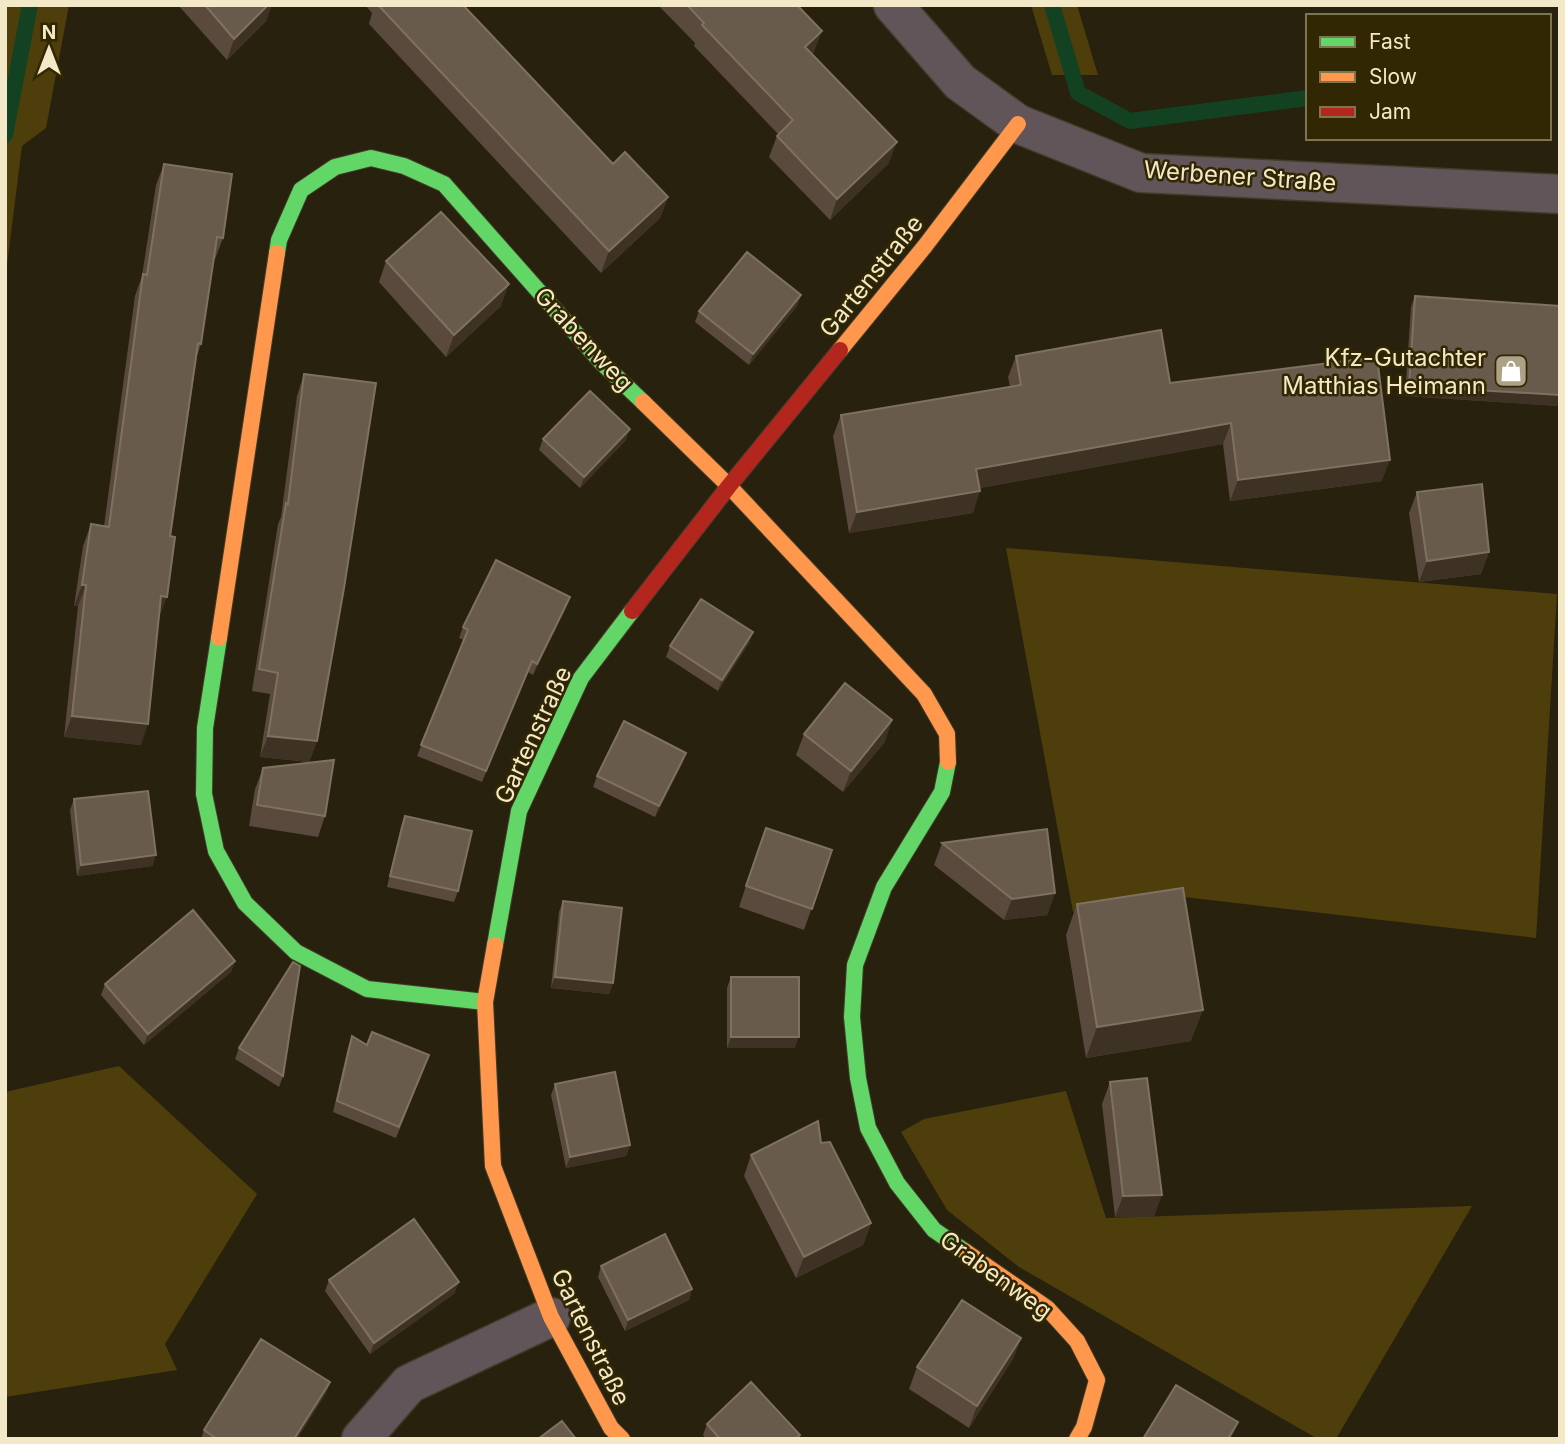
<svg xmlns="http://www.w3.org/2000/svg" width="1565" height="1444" font-family="Inter,sans-serif">
<style>
.green{fill:#4e3e0b}
.lines{fill:none;stroke-linecap:round;stroke-linejoin:round}
.stream{stroke:#124221;stroke-width:16}
.street-casing{stroke:#423c2a;stroke-width:41}
.fast-casing{stroke:#423c2a;stroke-width:18}
.slow-casing{stroke:#423c2a;stroke-width:18}
.jam-casing{stroke:#423c2a;stroke-width:18}
.street{stroke:#615559;stroke-width:38}
.fast{stroke:#63d668;stroke-width:16}
.slow{stroke:#ff974d;stroke-width:16}
.jam{stroke:#b3261e;stroke-width:16}
.wall{fill:#594a3d}
.shaded-wall{fill:#3e3224}
.building{fill:#695b4c;stroke:#7f715f;stroke-width:2}
.labels{text-anchor:middle;dominant-baseline:central;stroke-width:5;stroke-linejoin:round;paint-order:stroke}
.street-label{font-size:24px;fill:#f3e8c7;stroke:#322703}
.poi-label{font-size:24px;fill:#f3e8c7;stroke:#322703;text-anchor:end}
</style>
<rect width="100%" height="100%" fill="#28210e"/>
<path class="green" d="M 5,5 L 69,5 L 46,128 L 22,146 L 5,281 Z
M 1031,5 L 1077,5 L 1098,75 L 1052,75 Z
M 1006,548 L 1557,594 L 1536,938 L 1167,895 L 1073,912 Z
M 119,1066 L 257,1194 L 165,1344 L 177,1370 L 5,1397 L 5,1092 Z
M 1066,1091 L 1106,1218 L 1472,1206 L 1336,1439 L 1318,1439 L 1019,1267 L 947,1210 L 901,1132 L 924,1119 Z"/>
<g class="lines">
<path class="stream" d="M 1052,5 L 1078,93 L 1130,121 L 1308,98
M 5,135 L 30,5"/>
<defs>
<path id="street" d="M 893,5 L 960,82 L 1018,124 L 1141,173 L 1560,194
M 361,1439 L 409,1384 L 551,1317"/>
<path id="fast" d="M 277,253 L 279,240 L 301,190 L 335,167 L 371,158 L 404,166 L 444,184 L 602,363 L 643,402
M 219,638 L 205,728 L 204,794 L 216,851 L 245,903 L 296,952 L 367,989 L 485,1002
M 948,762 L 942,792 L 884,887 L 855,965 L 852,1017 L 858,1078 L 868,1128 L 897,1183 L 934,1230 L 966,1252
M 495,945 L 519,811 L 581,678 L 632,611"/>
<path id="slow" d="M 840,350 L 925,246 L 1018,124
M 643,402 L 729,486 L 924,694 L 947,734 L 948,762
M 219,638 L 277,253
M 495,945 L 485,1002 L 493,1166 L 551,1317 L 611,1428 L 622,1439
M 966,1252 L 1047,1308 L 1077,1341 L 1097,1380 L 1084,1427 L 1077,1439"/>
<path id="jam" d="M 632,611 L 729,486 L 840,350"/>
</defs>
<use href="#street" class="street-casing"/>
<use href="#fast" class="fast-casing"/>
<use href="#slow" class="slow-casing"/>
<use href="#jam" class="jam-casing"/>
<use href="#street" class="street"/>
<use href="#fast" class="fast"/>
<use href="#slow" class="slow"/>
<use href="#jam" class="jam"/>
</g>
<path class="wall" d="M 178,5 L 272,5 L 266,21 L 227,60 Z
M 365,5 L 463,5 L 613,164 L 668,197 L 660,218 L 601,273 L 369,24 L 372,13 Z
M 658,5 L 797,5 L 814,52 L 812,54 L 889,163 L 830,220 L 769,157 L 777,136 L 778,134 L 694,46 L 695,43 Z
M 164,164 L 223,238 L 215,259 L 214,259 L 201,344 L 197,356 L 141,745 L 64,737 L 78,606 L 74,606 L 83,546 L 91,524 L 104,526 L 135,296 L 142,276 L 156,185 Z
M 386,261 L 501,306 L 446,357 L 379,282 Z
M 801,295 L 797,306 L 749,365 L 695,322 L 699,311 Z
M 1415,296 L 1560,306 L 1560,406 L 1405,396 L 1411,307 Z
M 1016,356 L 1170,383 L 1382,481 L 1230,501 L 1223,444 L 980,488 L 973,513 L 849,533 L 833,436 L 841,415 L 1010,387 L 1008,377 Z
M 304,374 L 317,741 L 309,762 L 260,757 L 270,694 L 252,691 L 278,524 L 281,517 L 297,396 Z
M 543,439 L 626,440 L 580,488 L 539,450 Z
M 1417,492 L 1489,552 L 1481,574 L 1419,582 L 1409,513 Z
M 570,597 L 566,608 L 533,675 L 528,672 L 482,782 L 417,756 L 464,640 L 459,638 L 463,627 Z
M 753,632 L 749,643 L 718,691 L 666,657 L 670,646 Z
M 804,734 L 885,742 L 843,792 L 796,755 Z
M 686,753 L 682,764 L 655,817 L 593,787 L 597,776 Z
M 263,768 L 325,816 L 318,837 L 249,826 L 255,789 Z
M 74,799 L 156,855 L 152,866 L 77,876 L 70,810 Z
M 405,816 L 458,891 L 454,902 L 387,887 L 401,826 Z
M 942,843 L 1055,893 L 1047,915 L 1004,920 L 934,865 Z
M 758,849 L 832,850 L 804,930 L 739,907 Z
M 563,901 L 613,983 L 609,994 L 551,988 L 559,912 Z
M 1077,904 L 1191,1041 L 1086,1058 L 1066,935 Z
M 235,961 L 231,972 L 144,1045 L 101,995 L 105,984 Z
M 731,977 L 795,1048 L 727,1048 L 727,988 Z
M 352,1036 L 367,1045 L 425,1066 L 396,1138 L 333,1112 L 348,1047 Z
M 239,1048 L 283,1076 L 279,1087 L 235,1059 Z
M 1110,1082 L 1154,1217 L 1115,1217 L 1102,1104 Z
M 555,1084 L 630,1145 L 626,1156 L 566,1168 L 551,1095 Z
M 821,1143 L 871,1223 L 863,1245 L 796,1278 L 744,1176 L 751,1155 Z
M 601,1266 L 692,1289 L 689,1300 L 625,1331 L 598,1277 Z
M 329,1280 L 455,1293 L 370,1354 L 325,1291 Z
M 1021,1338 L 1013,1359 L 969,1428 L 909,1389 L 917,1367 Z
M 330,1382 L 326,1393 L 297,1439 L 201,1439 L 204,1430 Z
M 707,1424 L 799,1439 L 706,1439 L 703,1435 Z"/>
<path class="shaded-wall" d="M 268,5 L 272,5 L 266,21 L 227,60 L 234,39 Z
M 822,31 L 814,52 L 797,68 L 805,47 Z
M 897,142 L 889,163 L 830,220 L 837,199 Z
M 668,197 L 660,218 L 601,273 L 609,251 Z
M 509,284 L 501,306 L 446,357 L 454,335 Z
M 801,295 L 797,306 L 749,365 L 753,354 Z
M 1409,386 L 1560,395 L 1560,406 L 1405,396 Z
M 1231,423 L 1223,444 L 969,490 L 976,469 Z
M 630,429 L 626,440 L 580,488 L 584,477 Z
M 1390,460 L 1382,481 L 1230,501 L 1238,480 Z
M 980,491 L 973,513 L 849,533 L 857,512 Z
M 1489,552 L 1481,574 L 1419,582 L 1427,561 Z
M 82,585 L 86,585 L 78,606 L 74,606 Z
M 161,596 L 167,597 L 159,618 Z
M 570,597 L 566,608 L 533,675 L 537,664 Z
M 753,632 L 749,643 L 718,691 L 722,680 Z
M 72,716 L 148,724 L 141,745 L 64,737 Z
M 892,720 L 885,742 L 843,792 L 851,771 Z
M 268,736 L 317,741 L 309,762 L 260,757 Z
M 686,753 L 682,764 L 655,817 L 659,806 Z
M 156,855 L 152,866 L 77,876 L 81,865 Z
M 1055,893 L 1047,915 L 1004,920 L 1012,899 Z
M 235,961 L 231,972 L 144,1045 L 148,1034 Z
M 555,977 L 613,983 L 609,994 L 551,988 Z
M 1203,1010 L 1191,1041 L 1086,1058 L 1097,1027 Z
M 731,1037 L 799,1037 L 795,1048 L 727,1048 Z
M 630,1145 L 626,1156 L 566,1168 L 570,1157 Z
M 1162,1195 L 1154,1217 L 1115,1217 L 1123,1196 Z
M 871,1223 L 863,1245 L 796,1278 L 804,1257 Z
M 459,1282 L 455,1293 L 370,1354 L 374,1343 Z
M 692,1289 L 689,1300 L 625,1331 L 628,1320 Z
M 1021,1338 L 1013,1359 L 969,1428 L 977,1406 Z
M 330,1382 L 326,1393 L 297,1439 L 294,1439 Z
M 1238,1422 L 1234,1433 L 1230,1439 L 1228,1439 Z"/>
<path class="building" d="M 205,5 L 268,5 L 234,39 Z
M 378,5 L 463,5 L 613,164 L 625,152 L 668,197 L 609,251 Z
M 687,5 L 797,5 L 822,31 L 805,47 L 897,142 L 837,199 L 777,136 L 793,120 L 702,25 L 704,23 Z
M 164,164 L 232,174 L 223,238 L 217,237 L 201,344 L 198,343 L 170,536 L 175,537 L 167,597 L 161,596 L 148,724 L 72,716 L 86,585 L 82,585 L 91,524 L 109,527 L 143,274 L 147,275 Z
M 441,212 L 509,284 L 454,335 L 386,261 Z
M 747,252 L 801,295 L 753,354 L 699,311 Z
M 1415,296 L 1560,306 L 1560,395 L 1409,386 Z
M 1161,330 L 1170,383 L 1377,357 L 1390,460 L 1238,480 L 1231,423 L 976,469 L 980,491 L 857,512 L 841,415 L 1021,385 L 1016,356 Z
M 304,374 L 376,383 L 344,588 L 317,741 L 268,736 L 278,673 L 259,669 L 286,503 L 288,504 Z
M 590,391 L 630,429 L 584,477 L 543,439 Z
M 1482,484 L 1489,552 L 1427,561 L 1417,492 Z
M 496,560 L 570,597 L 537,664 L 532,661 L 486,771 L 421,745 L 468,630 L 463,627 Z
M 701,599 L 753,632 L 722,680 L 670,646 Z
M 845,683 L 892,720 L 851,771 L 804,734 Z
M 624,721 L 686,753 L 659,806 L 597,776 Z
M 334,760 L 325,816 L 257,805 L 263,768 Z
M 148,791 L 156,855 L 81,865 L 74,799 Z
M 405,816 L 472,831 L 458,891 L 390,876 Z
M 766,828 L 832,850 L 812,909 L 746,886 Z
M 1047,829 L 1055,893 L 1012,899 L 942,843 Z
M 1183,888 L 1203,1010 L 1097,1027 L 1077,904 Z
M 563,901 L 622,908 L 613,983 L 555,977 Z
M 193,910 L 235,961 L 148,1034 L 105,984 Z
M 293,962 L 300,966 L 283,1076 L 239,1048 Z
M 731,977 L 799,977 L 799,1037 L 731,1037 Z
M 372,1032 L 429,1055 L 399,1127 L 337,1101 L 352,1036 L 367,1045 Z
M 615,1072 L 630,1145 L 570,1157 L 555,1084 Z
M 1147,1078 L 1162,1195 L 1123,1196 L 1110,1082 Z
M 818,1121 L 821,1143 L 830,1142 L 871,1223 L 804,1257 L 751,1155 Z
M 414,1219 L 459,1282 L 374,1343 L 329,1280 Z
M 665,1234 L 692,1289 L 628,1320 L 601,1266 Z
M 962,1300 L 1021,1338 L 977,1406 L 917,1367 Z
M 261,1339 L 330,1382 L 294,1439 L 217,1439 L 204,1430 Z
M 751,1382 L 800,1435 L 796,1439 L 720,1439 L 707,1424 Z
M 1176,1385 L 1238,1422 L 1228,1439 L 1143,1439 Z
M 562,1421 L 576,1439 L 538,1439 Z"/>
<defs>
<symbol id="shop-square" viewBox="-11 -11 22 22"><rect x="-9" y="-9" width="18" height="18" rx="4" fill="#aca286" stroke="#322703"/><path d="M-5-2.5h2.3a2.7 3.5 0 0 1 5.4 0H5L5.5 6h-11ZM-1.5-2.5h3a1.5 2.3 0 0 0-3 0Z" fill="#fff"/></symbol>
</defs>
<g fill-rule="evenodd">
<use href="#shop-square" x="1492" y="352" width="38" height="38"/>
</g>
<g class="labels">
<g class="street-label">
<text transform="translate(1240 176) rotate(4)">Werbener Straße</text>
<text transform="translate(871 276) rotate(-51)">Gartenstraße</text>
<text transform="translate(584 339) rotate(47)">Grabenweg</text>
<text transform="translate(533 735) rotate(-65)">Gartenstraße</text>
<text transform="translate(996 1275) rotate(36)">Grabenweg</text>
<text transform="translate(591 1337) rotate(64)">Gartenstraße</text>
</g>
<g class="poi-label">
<text x="1486" y="357">Kfz-Gutachter<tspan x="1486" dy="28">Matthias Heimann</tspan></text>
</g>
</g>
<rect width="1565" height="1444" fill="none" stroke="#f3e8c7" stroke-width="14"/>
<rect x="1306" y="14" width="245" height="126" fill="#322703" stroke="#7f7451" stroke-width="2"/>
<rect x="1320" y="37" width="35" height="10" fill="#63d668" stroke="#7f7451" stroke-width="2"/>
<text x="1369" y="49" font-size="21" fill="#f3e8c7">Fast</text>
<rect x="1320" y="72" width="35" height="10" fill="#ff974d" stroke="#7f7451" stroke-width="2"/>
<text x="1369" y="84" font-size="21" fill="#f3e8c7">Slow</text>
<rect x="1320" y="107" width="35" height="10" fill="#b3261e" stroke="#7f7451" stroke-width="2"/>
<text x="1369" y="119" font-size="21" fill="#f3e8c7">Jam</text>
<g transform="translate(49 49)" stroke="#322703" stroke-width="5" paint-order="stroke">
<path d="M0-5L12 26L0 18L-12 26Z" fill="#f3e8c7"/>
<text y="-10" font-size="19" font-weight="bold" text-anchor="middle" fill="#f3e8c7">N</text>
</g>
</svg>
